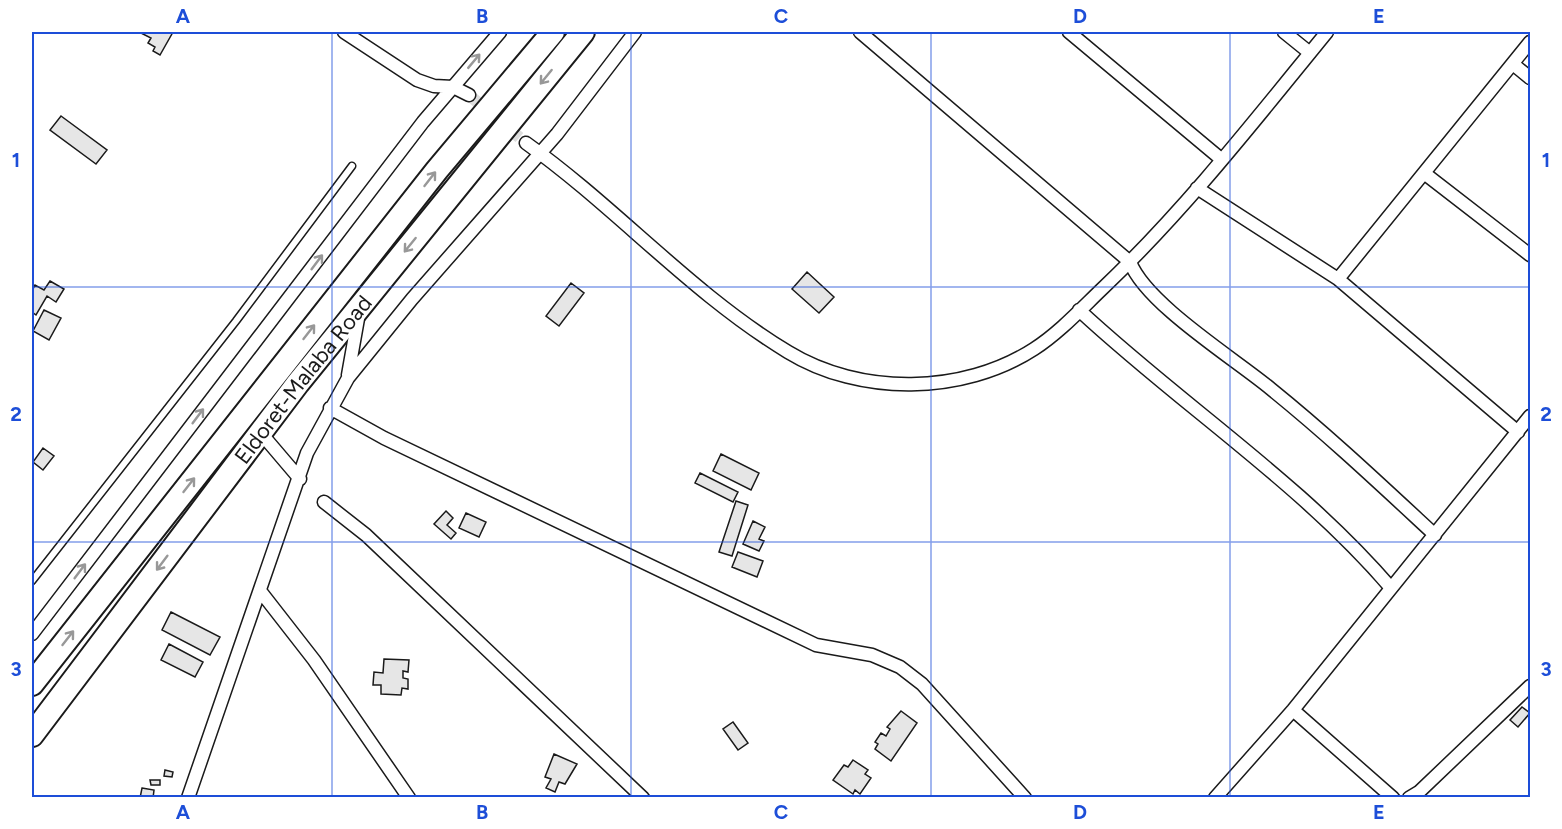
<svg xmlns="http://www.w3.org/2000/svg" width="1562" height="829" font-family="Figtree,sans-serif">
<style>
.building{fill:#e6e6e6;stroke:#1a1a1a;stroke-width:1.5}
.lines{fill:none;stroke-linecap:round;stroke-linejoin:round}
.street-tunnel{stroke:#ddd;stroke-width:12;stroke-dasharray:12 6;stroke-linecap:butt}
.lane-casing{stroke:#1a1a1a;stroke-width:9}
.street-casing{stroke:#1a1a1a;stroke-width:15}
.highway-casing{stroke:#1a1a1a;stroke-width:26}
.lane{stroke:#fff;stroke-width:6}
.street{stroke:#fff;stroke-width:12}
.highway{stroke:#fff;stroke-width:22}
.oneway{stroke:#989898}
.grid{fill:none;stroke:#1d4ed8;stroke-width:1.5;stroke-opacity:0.55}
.labels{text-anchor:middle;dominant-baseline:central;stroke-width:4.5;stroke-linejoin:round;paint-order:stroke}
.street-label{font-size:22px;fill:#1a1a1a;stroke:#fff}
.neatline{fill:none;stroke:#1d4ed8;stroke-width:2}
.grid-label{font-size:20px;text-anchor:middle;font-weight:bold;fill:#1d4ed8}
</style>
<rect width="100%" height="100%" fill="#fff"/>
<path class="building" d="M 139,32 L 173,32 L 160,55 L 153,51 L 155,47 L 148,43 L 151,38 Z
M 61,116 L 107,150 L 96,164 L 50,130 Z
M 807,272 L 834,297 L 819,313 L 792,289 Z
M 50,281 L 64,289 L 56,302 L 47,296 L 36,315 L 32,312 L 32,291 L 35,285 L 44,290 Z
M 571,283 L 584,293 L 559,326 L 546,316 Z
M 44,310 L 61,318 L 49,340 L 33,331 Z
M 43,448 L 54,456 L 43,470 L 33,462 Z
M 721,454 L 759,473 L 751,490 L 713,471 Z
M 700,473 L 738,492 L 733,502 L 695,483 Z
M 736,501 L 748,505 L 732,556 L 719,552 Z
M 446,511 L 453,518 L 447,525 L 456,533 L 451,539 L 434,524 Z
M 466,513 L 486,522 L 479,537 L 459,528 Z
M 753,521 L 765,527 L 759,539 L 764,541 L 759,551 L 743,544 Z
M 738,552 L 763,561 L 757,577 L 732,567 Z
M 171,612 L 220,637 L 210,655 L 162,630 Z
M 169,644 L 203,662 L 195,677 L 161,660 Z
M 384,659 L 409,660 L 408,672 L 403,671 L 403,678 L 408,679 L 408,689 L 402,688 L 401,695 L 381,694 L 381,685 L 373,685 L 374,672 L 383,673 Z
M 1522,707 L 1530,713 L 1518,727 L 1510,720 Z
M 901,711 L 917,723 L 891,761 L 875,749 L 878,744 L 875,742 L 881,733 L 886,736 L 890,729 L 887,727 Z
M 733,722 L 748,743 L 738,750 L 723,729 Z
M 554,754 L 577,764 L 565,784 L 559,782 L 555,792 L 546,788 L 551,779 L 545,777 Z
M 853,760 L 868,770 L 865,774 L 871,778 L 860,794 L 855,790 L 853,794 L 833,780 L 844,765 L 848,767 Z
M 165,770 L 173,772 L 172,777 L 164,776 Z
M 150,780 L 160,780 L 160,785 L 151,785 Z
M 142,788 L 154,790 L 153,798 L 140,798 Z"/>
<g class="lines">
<path class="street-tunnel" d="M 469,95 L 526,143"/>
<defs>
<path id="lane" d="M 32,581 L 236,321 L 352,166"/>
<path id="street" d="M 344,32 L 417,80 L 434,86 L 453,87 L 469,95
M 860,32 L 1130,262 C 1146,304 1235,359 1271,389 C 1328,435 1381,485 1435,535
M 1069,32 L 1221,159
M 1284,32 L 1310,53
M 1513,64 L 1530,78
M 526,143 C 617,208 692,294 788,352 C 860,396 963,395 1034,349 C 1059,333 1081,309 1103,288 C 1185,210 1256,119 1327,32
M 1424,173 L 1530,255
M 1197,188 L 1338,279 L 1530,42
M 1338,279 L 1518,432
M 1079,310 C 1181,405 1300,482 1391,588
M 348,375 L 359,313
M 330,408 L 384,438 L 816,645 L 872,655 L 900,667 L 922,684 L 1025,798
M 260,432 L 300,479
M 324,502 L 366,535 L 643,798
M 261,592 L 314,660 L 409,798
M 32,634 L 423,122 L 500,32
M 1293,710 L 1393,798
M 188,798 L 307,453 L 348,378 L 412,299 L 557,134 L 635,32
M 1215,798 L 1293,710 L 1530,416
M 1409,798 L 1419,792 L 1530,686"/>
<g id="highway">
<path d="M 32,684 L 437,170 L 553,32"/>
<path id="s1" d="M 32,735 L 298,383 L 583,32"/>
</g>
</defs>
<use href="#lane" class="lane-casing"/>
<use href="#street" class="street-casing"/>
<use href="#highway" class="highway-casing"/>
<use href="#lane" class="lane"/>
<use href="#street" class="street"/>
<use href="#highway" class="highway"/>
</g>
<defs><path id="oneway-shaft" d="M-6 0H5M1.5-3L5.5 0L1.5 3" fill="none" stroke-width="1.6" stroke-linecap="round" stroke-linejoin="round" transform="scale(1.5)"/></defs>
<g class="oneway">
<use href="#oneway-shaft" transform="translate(474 61) rotate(-50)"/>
<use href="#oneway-shaft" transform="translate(546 77) rotate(129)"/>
<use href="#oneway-shaft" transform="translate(430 179) rotate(-52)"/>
<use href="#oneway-shaft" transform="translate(410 245) rotate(129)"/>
<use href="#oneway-shaft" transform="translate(317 262) rotate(-53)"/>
<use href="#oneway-shaft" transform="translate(309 332) rotate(-52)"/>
<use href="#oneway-shaft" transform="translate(198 416) rotate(-53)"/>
<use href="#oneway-shaft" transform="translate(189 485) rotate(-52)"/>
<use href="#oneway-shaft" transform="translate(162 563) rotate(127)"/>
<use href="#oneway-shaft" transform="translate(80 571) rotate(-53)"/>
<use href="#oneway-shaft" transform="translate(68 638) rotate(-52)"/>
</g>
<path class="grid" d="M 332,32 L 332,798M 631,32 L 631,798M 931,32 L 931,798M 1230,32 L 1230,798M 32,287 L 1530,287M 32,542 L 1530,542"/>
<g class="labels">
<g class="street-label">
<text stroke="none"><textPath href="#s1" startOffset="447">Eldoret-Malaba Road</textPath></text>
</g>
</g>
<rect width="1562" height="829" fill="none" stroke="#ffffff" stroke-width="66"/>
<rect x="33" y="33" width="1496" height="763" class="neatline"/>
<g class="grid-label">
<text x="183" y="23">A</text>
<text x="482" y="23">B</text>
<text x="781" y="23">C</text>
<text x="1080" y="23">D</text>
<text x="1379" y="23">E</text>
<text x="16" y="167">1</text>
<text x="1546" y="167">1</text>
<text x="16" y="421">2</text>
<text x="1546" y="421">2</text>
<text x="16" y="676">3</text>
<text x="1546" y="676">3</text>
<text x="183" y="819">A</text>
<text x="482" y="819">B</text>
<text x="781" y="819">C</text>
<text x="1080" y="819">D</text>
<text x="1379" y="819">E</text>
</g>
</svg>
